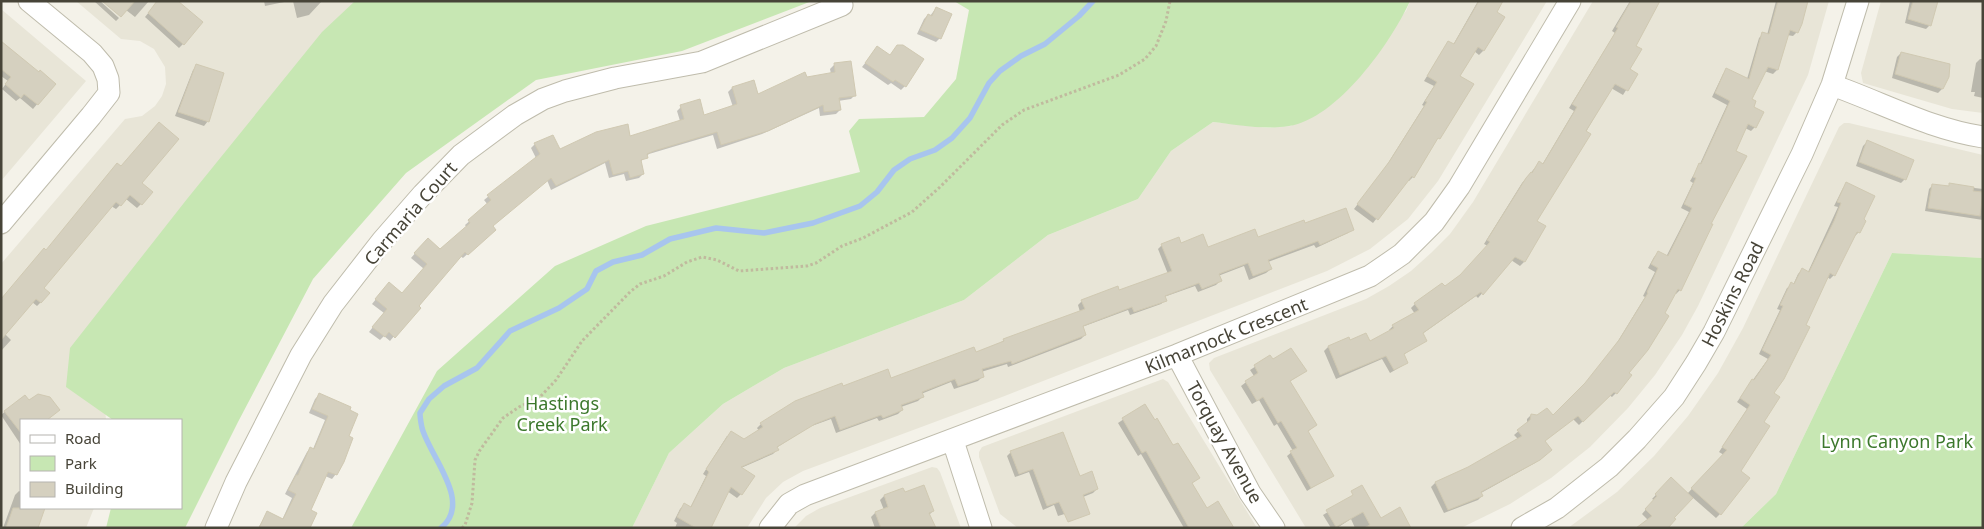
<svg xmlns="http://www.w3.org/2000/svg" width="1984" height="529" font-family="'Noto Sans',sans-serif">
<style>
.residential{fill:#e8e5d7}
.green{fill:#c7e7b3}
.shadow{fill:#0003}
.lines{fill:none;stroke-linecap:round;stroke-linejoin:round}
.stream{stroke:#a8c5ee;stroke-width:5.5}
.building{fill:#d5d0bf;stroke:#d0c9b2}
.minor-casing{stroke:#bfbcac;stroke-width:23}
.path{stroke:#c0ba9e;stroke-width:3;stroke-dasharray:2.5 2.5;stroke-linecap:butt}
.minor{stroke:#fff;stroke-width:21}
.labels{text-anchor:middle;dominant-baseline:central;stroke-width:5;stroke-linejoin:round;paint-order:stroke}
.street-label{font-size:18px;fill:#474438;stroke:#fff}
.park-label{font-size:18px;fill:#3c782c;stroke:#fff}
</style>
<rect width="100%" height="100%" fill="#f4f2e9"/>
<path class="residential" d="M 76,1 L 396,1 L 102,368 L 106,420 L 21,420 L 21,508 L 94,508 L 86,528 L 1,528 L 1,264 L 125,119 L 142,116 L 155,106 L 162,96 L 166,84 L 165,67 L 154,49 L 140,41 L 121,39 Z
M 1410,1 L 1547,1 L 1438,181 L 1408,219 L 1370,249 L 1327,271 L 1002,397 L 803,471 L 783,482 L 766,498 L 747,528 L 632,528 L 669,453 L 723,404 L 784,368 L 964,300 L 1048,235 L 1138,199 L 1171,151 L 1213,122 L 1268,128 L 1291,126 L 1406,11 Z
M 1593,1 L 1829,1 L 1808,75 L 1698,306 L 1682,335 L 1655,375 L 1628,408 L 1590,447 L 1551,478 L 1510,504 L 1461,528 L 1306,528 L 1210,370 L 1209,363 L 1214,358 L 1366,299 L 1389,286 L 1411,271 L 1431,253 L 1450,234 L 1473,202 Z
M 1881,1 L 1983,1 L 1983,113 L 1952,109 L 1863,83 L 1861,73 Z
M 1,9 L 86,81 L 1,181 Z
M 1844,123 L 1849,123 L 1983,155 L 1983,258 L 1892,253 L 1776,494 L 1741,528 L 1568,528 L 1617,492 L 1654,456 L 1688,416 L 1718,373 L 1743,328 L 1839,127 Z
M 1163,379 L 1168,382 L 1257,528 L 1018,528 L 1000,514 L 979,457 L 979,452 L 982,447 Z
M 932,467 L 937,468 L 940,472 L 961,528 L 794,528 L 806,516 L 820,508 Z"/>
<path class="green" d="M 355,1 L 812,1 L 682,51 L 536,80 L 406,173 L 313,279 L 238,422 L 185,528 L 106,528 L 111,508 L 181,508 L 181,420 L 113,420 L 66,387 L 70,348 L 187,199 L 322,32 Z
M 954,1 L 1410,1 C 1391,43 1337,119 1289,126 C 1264,130 1238,125 1213,122 L 1171,151 L 1138,199 L 1048,235 L 964,300 L 784,368 L 723,404 L 669,453 L 632,528 L 351,528 L 437,371 L 555,266 L 646,226 L 860,172 L 849,131 L 859,119 L 924,117 L 956,79 L 969,10 Z
M 1892,253 L 1983,258 L 1983,528 L 1741,528 L 1776,494 Z"/>
<path class="shadow" d="M 94,1 L 100,1 L 119,18 L 116,21 Z
M 104,1 L 149,1 L 135,17 L 126,10 Z
M 158,1 L 183,44 L 179,48 L 145,17 Z
M 264,1 L 289,1 L 265,6 Z
M 293,1 L 322,1 L 309,15 L 297,18 Z
M 1478,1 L 1502,1 L 1495,12 L 1483,51 L 1479,55 L 1474,51 L 1459,77 L 1413,177 L 1409,181 L 1407,180 L 1373,223 L 1354,209 L 1385,168 L 1424,106 L 1422,105 L 1434,86 L 1424,81 L 1445,47 L 1453,45 Z
M 1630,1 L 1659,1 L 1634,46 L 1628,69 L 1636,74 L 1623,95 L 1611,88 L 1535,221 L 1545,227 L 1524,262 L 1520,266 L 1511,260 L 1478,298 L 1476,296 L 1422,334 L 1425,341 L 1403,355 L 1406,362 L 1402,366 L 1390,373 L 1382,359 L 1336,379 L 1324,351 L 1328,347 L 1350,341 L 1369,343 L 1390,332 L 1389,330 L 1393,326 L 1415,314 L 1411,308 L 1415,304 L 1444,288 L 1460,277 L 1488,246 L 1484,244 L 1522,183 L 1539,163 L 1542,165 L 1574,111 L 1569,108 L 1615,33 L 1612,31 Z
M 1776,1 L 1805,1 L 1797,32 L 1793,36 L 1787,35 L 1777,70 L 1773,74 L 1764,71 L 1751,100 L 1755,127 L 1751,131 L 1745,128 L 1734,151 L 1710,224 L 1711,225 L 1680,290 L 1676,294 L 1674,293 L 1616,393 L 1612,397 L 1609,395 L 1579,425 L 1573,419 L 1544,441 L 1547,454 L 1535,463 L 1481,493 L 1482,496 L 1478,500 L 1444,513 L 1431,487 L 1435,483 L 1468,468 L 1518,439 L 1514,435 L 1527,424 L 1527,419 L 1531,415 L 1553,417 L 1582,388 L 1615,346 L 1645,297 L 1643,296 L 1655,272 L 1648,268 L 1654,257 L 1658,253 L 1666,257 L 1689,212 L 1681,208 L 1693,183 L 1690,181 L 1699,166 L 1727,105 L 1712,97 L 1723,74 L 1727,70 L 1747,79 L 1759,38 L 1763,34 L 1767,35 Z
M 1910,1 L 1936,1 L 1930,25 L 1926,29 L 1905,23 Z
M 936,8 L 940,38 L 936,42 L 917,34 L 924,19 L 928,15 L 930,16 Z
M 1,41 L 39,74 L 54,84 L 33,109 L 20,98 L 16,101 L 2,89 L 8,81 L 1,76 Z
M 877,48 L 889,56 L 905,86 L 901,90 L 891,83 L 888,85 L 862,67 Z
M 1901,53 L 1942,89 L 1938,93 L 1892,78 L 1897,57 Z
M 1980,59 L 1983,59 L 1983,98 L 1974,96 L 1975,92 L 1971,92 L 1976,63 Z
M 834,65 L 855,95 L 851,99 L 838,101 L 840,110 L 836,114 L 820,116 L 819,108 L 762,134 L 717,149 L 713,135 L 649,154 L 640,162 L 643,174 L 639,178 L 626,181 L 624,174 L 609,178 L 605,163 L 551,190 L 547,180 L 492,226 L 494,230 L 463,258 L 460,256 L 390,341 L 384,336 L 380,340 L 369,332 L 384,313 L 372,304 L 385,288 L 402,295 L 424,269 L 411,258 L 424,243 L 440,250 L 467,228 L 465,225 L 488,205 L 484,200 L 536,158 L 531,148 L 535,144 L 559,151 L 629,137 L 680,121 L 677,111 L 681,107 L 704,116 L 733,107 L 728,92 L 732,88 L 753,82 L 757,96 L 807,78 L 831,74 L 830,69 Z
M 197,66 L 208,121 L 204,126 L 175,116 L 193,70 Z
M 1867,142 L 1905,179 L 1901,183 L 1856,166 L 1863,146 Z
M 140,183 L 141,204 L 137,208 L 126,199 L 116,209 L 111,206 L 43,288 L 40,303 L 37,306 L 32,302 L 5,334 L 11,340 L 1,351 L 1,300 L 46,251 Z
M 1847,184 L 1862,220 L 1859,232 L 1855,236 L 1834,275 L 1830,279 L 1827,277 L 1773,393 L 1762,422 L 1720,514 L 1716,518 L 1692,497 L 1666,528 L 1648,520 L 1642,514 L 1654,500 L 1652,499 L 1671,479 L 1687,494 L 1724,455 L 1719,452 L 1747,409 L 1737,402 L 1768,359 L 1759,354 L 1780,310 L 1777,309 L 1787,288 L 1793,285 L 1798,274 L 1802,270 L 1808,272 L 1838,207 L 1834,206 L 1843,188 Z
M 1933,185 L 1947,187 L 1950,185 L 1983,189 L 1983,220 L 1925,211 L 1929,189 Z
M 1305,225 L 1352,229 L 1348,233 L 1316,248 L 1314,245 L 1268,262 L 1271,269 L 1266,273 L 1249,280 L 1244,266 L 1218,276 L 1220,281 L 1216,285 L 1198,292 L 1195,286 L 1164,297 L 1166,300 L 1161,304 L 1130,315 L 1128,310 L 1082,327 L 1085,335 L 1081,339 L 1008,367 L 1007,364 L 981,372 L 982,377 L 978,381 L 954,389 L 951,382 L 921,394 L 922,397 L 918,401 L 901,407 L 902,410 L 898,414 L 879,421 L 877,418 L 836,433 L 831,419 L 809,427 L 776,448 L 777,450 L 773,454 L 741,468 L 741,494 L 737,498 L 727,491 L 709,528 L 675,528 L 677,523 L 674,521 L 680,509 L 684,505 L 690,508 L 706,476 L 703,474 L 727,436 L 744,441 L 759,431 L 757,428 L 761,424 L 843,387 L 890,380 L 975,353 L 1000,343 L 1004,340 L 1080,312 L 1078,305 L 1082,301 L 1119,291 L 1168,274 L 1158,249 L 1162,245 L 1181,244 L 1207,249 L 1257,238 Z
M 1270,357 L 1272,360 L 1306,371 L 1289,382 L 1316,425 L 1307,432 L 1332,475 L 1307,491 L 1287,456 L 1293,451 L 1277,424 L 1274,426 L 1259,400 L 1252,404 L 1241,386 L 1254,376 L 1250,370 Z
M 319,395 L 347,437 L 336,474 L 332,479 L 325,476 L 310,510 L 308,528 L 258,528 L 268,512 L 282,520 L 292,498 L 285,494 L 307,452 L 311,448 L 313,449 L 325,420 L 309,413 L 315,399 Z
M 24,396 L 29,402 L 54,414 L 46,420 L 21,420 L 21,445 L 1,415 Z
M 1145,405 L 1172,447 L 1198,478 L 1191,484 L 1206,510 L 1234,528 L 1184,528 L 1141,454 L 1138,456 L 1118,423 Z
M 1011,452 L 1079,477 L 1097,489 L 1093,493 L 1083,497 L 1081,509 L 1058,516 L 1054,505 L 1043,510 L 1029,472 L 1015,477 L 1007,456 Z
M 902,490 L 904,493 L 933,511 L 929,515 L 935,528 L 875,528 L 871,517 L 875,513 L 884,510 L 880,500 L 884,496 Z
M 1364,490 L 1381,520 L 1409,528 L 1355,528 L 1351,519 L 1337,528 L 1331,528 L 1323,515 Z
M 19,491 L 21,492 L 21,508 L 44,508 L 38,525 L 35,528 L 3,528 L 15,495 Z"/>
<g class="lines">
<path class="stream" d="M 441,528 C 473,502 430,457 422,428 C 421,423 420,418 420,413 L 429,399 L 444,386 L 477,368 L 510,331 L 559,308 L 587,289 L 596,271 L 613,262 L 642,255 L 670,239 L 716,228 L 764,233 L 813,223 L 860,206 L 877,192 L 894,170 L 910,159 L 935,150 L 952,138 L 970,118 L 989,83 L 1000,71 L 1021,56 L 1045,44 L 1079,16 L 1093,1"/>
</g>
<path class="building" d="M 102,1 L 135,1 L 121,17 Z
M 157,1 L 178,1 L 203,22 L 184,45 L 148,13 Z
M 1479,1 L 1503,1 L 1497,12 L 1505,17 L 1484,51 L 1478,47 L 1460,76 L 1474,84 L 1440,139 L 1438,138 L 1414,178 L 1412,176 L 1378,220 L 1357,204 L 1389,162 L 1427,102 L 1425,101 L 1437,82 L 1427,76 L 1448,41 L 1454,44 Z
M 1631,1 L 1660,1 L 1636,46 L 1642,49 L 1630,69 L 1638,74 L 1628,91 L 1615,84 L 1586,131 L 1591,134 L 1537,221 L 1546,226 L 1525,262 L 1515,257 L 1483,295 L 1481,292 L 1423,333 L 1427,341 L 1404,354 L 1408,363 L 1394,370 L 1386,356 L 1340,375 L 1328,346 L 1349,337 L 1350,340 L 1366,333 L 1370,341 L 1394,328 L 1392,325 L 1419,310 L 1414,303 L 1442,283 L 1445,286 L 1460,275 L 1490,242 L 1487,240 L 1526,178 L 1531,172 L 1532,173 L 1539,161 L 1543,164 L 1577,107 L 1572,104 L 1618,28 L 1616,27 Z
M 1778,1 L 1808,1 L 1802,24 L 1798,33 L 1790,30 L 1778,70 L 1768,67 L 1752,99 L 1756,101 L 1754,107 L 1764,112 L 1756,128 L 1748,124 L 1736,151 L 1747,156 L 1711,224 L 1713,224 L 1681,291 L 1678,289 L 1665,313 L 1669,316 L 1648,350 L 1629,373 L 1632,375 L 1617,394 L 1614,392 L 1583,422 L 1578,416 L 1545,441 L 1552,450 L 1540,460 L 1481,492 L 1483,496 L 1448,510 L 1435,482 L 1468,467 L 1522,436 L 1517,430 L 1530,420 L 1531,414 L 1537,415 L 1547,408 L 1553,415 L 1585,383 L 1619,340 L 1648,293 L 1647,292 L 1658,268 L 1651,264 L 1658,251 L 1668,256 L 1692,208 L 1684,204 L 1696,178 L 1693,177 L 1699,163 L 1701,164 L 1730,101 L 1715,93 L 1726,68 L 1749,79 L 1762,32 L 1769,34 Z
M 1913,1 L 1938,1 L 1931,26 L 1908,19 Z
M 936,7 L 952,14 L 941,39 L 920,30 L 928,14 L 932,16 Z
M 1,41 L 39,72 L 40,70 L 56,84 L 38,105 L 24,94 L 21,98 L 5,84 L 11,77 L 1,69 Z
M 897,45 L 903,45 L 924,59 L 906,87 L 895,80 L 893,82 L 865,63 L 877,46 L 890,55 Z
M 1901,52 L 1950,64 L 1949,77 L 1943,89 L 1895,74 Z
M 851,61 L 856,96 L 839,98 L 841,110 L 824,112 L 823,105 L 768,131 L 721,145 L 717,132 L 654,151 L 647,154 L 648,158 L 641,160 L 644,174 L 630,178 L 628,171 L 613,175 L 609,160 L 556,186 L 551,178 L 493,226 L 496,230 L 468,255 L 465,252 L 419,306 L 421,308 L 395,338 L 389,332 L 385,337 L 372,327 L 387,309 L 375,299 L 389,282 L 402,293 L 427,264 L 414,253 L 428,238 L 440,249 L 470,223 L 468,220 L 491,200 L 487,195 L 540,154 L 534,143 L 553,135 L 560,149 L 596,132 L 628,124 L 630,136 L 684,119 L 680,105 L 700,99 L 704,115 L 737,104 L 732,87 L 754,80 L 758,94 L 805,72 L 807,77 L 835,72 L 834,63 Z
M 196,64 L 224,73 L 209,122 L 178,112 Z
M 159,122 L 179,139 L 142,183 L 153,192 L 142,205 L 130,195 L 121,206 L 116,202 L 44,288 L 50,293 L 41,303 L 36,299 L 1,340 L 1,299 L 44,248 L 46,250 L 117,163 L 121,166 Z
M 1867,140 L 1914,160 L 1906,180 L 1859,162 Z
M 1846,182 L 1875,196 L 1864,219 L 1866,221 L 1860,233 L 1857,232 L 1835,276 L 1830,273 L 1806,325 L 1810,327 L 1784,379 L 1774,393 L 1780,397 L 1764,422 L 1770,426 L 1741,471 L 1750,478 L 1721,515 L 1691,488 L 1727,450 L 1722,447 L 1750,405 L 1740,398 L 1752,379 L 1754,380 L 1771,355 L 1762,350 L 1783,306 L 1780,305 L 1791,282 L 1794,284 L 1802,268 L 1809,272 L 1834,221 L 1841,203 L 1837,202 Z
M 1949,183 L 1974,187 L 1973,191 L 1983,192 L 1980,216 L 1928,208 L 1932,184 L 1949,186 Z
M 1346,208 L 1354,230 L 1320,245 L 1318,241 L 1268,260 L 1272,269 L 1253,276 L 1248,263 L 1219,274 L 1222,281 L 1202,289 L 1199,283 L 1165,296 L 1167,301 L 1134,312 L 1132,307 L 1083,326 L 1086,335 L 1012,364 L 1011,361 L 982,369 L 984,377 L 958,386 L 955,379 L 922,392 L 924,397 L 901,405 L 903,410 L 883,418 L 881,415 L 840,430 L 835,416 L 815,424 L 777,447 L 779,450 L 741,467 L 755,476 L 742,495 L 731,487 L 711,528 L 696,528 L 677,517 L 684,503 L 691,507 L 709,472 L 706,469 L 731,431 L 744,439 L 763,427 L 760,423 L 795,401 L 842,383 L 843,386 L 888,369 L 891,378 L 974,347 L 976,352 L 1004,341 L 1003,339 L 1085,309 L 1081,300 L 1118,286 L 1119,290 L 1172,271 L 1161,244 L 1179,237 L 1181,243 L 1203,234 L 1208,247 L 1255,229 L 1258,237 L 1304,220 L 1305,223 Z
M 1291,348 L 1307,371 L 1290,381 L 1317,425 L 1308,431 L 1334,476 L 1311,488 L 1290,451 L 1297,448 L 1281,421 L 1278,423 L 1263,397 L 1257,401 L 1245,381 L 1258,373 L 1254,365 L 1270,355 L 1273,359 Z
M 319,393 L 351,407 L 350,410 L 358,414 L 349,436 L 353,438 L 344,462 L 337,475 L 328,472 L 311,510 L 317,513 L 310,528 L 259,528 L 267,511 L 283,519 L 296,494 L 288,490 L 296,475 L 298,475 L 310,447 L 314,449 L 328,416 L 312,409 Z
M 38,394 L 50,397 L 60,410 L 47,420 L 21,420 L 21,433 L 4,411 L 25,395 L 29,400 Z
M 1145,404 L 1155,420 L 1157,418 L 1173,445 L 1178,443 L 1200,478 L 1192,483 L 1207,508 L 1218,501 L 1234,528 L 1189,528 L 1146,451 L 1142,453 L 1122,418 Z
M 1063,432 L 1080,476 L 1092,471 L 1098,489 L 1083,495 L 1090,514 L 1068,522 L 1059,502 L 1047,506 L 1033,469 L 1019,474 L 1010,451 Z
M 1671,477 L 1693,498 L 1674,518 L 1676,519 L 1668,528 L 1636,528 L 1652,516 L 1645,509 L 1657,496 L 1655,494 Z
M 924,485 L 934,511 L 929,513 L 936,528 L 881,528 L 875,512 L 888,507 L 884,495 L 903,488 L 905,492 Z
M 1362,485 L 1381,518 L 1400,507 L 1411,528 L 1364,528 L 1370,525 L 1363,512 L 1336,527 L 1326,510 L 1353,495 L 1351,491 Z
M 13,508 L 45,508 L 38,528 L 6,528 Z"/>
<g class="lines">
<defs>
<path id="minor" d="M 1832,85 C 1883,103 1930,129 1983,137
M 1,223 L 91,116 L 109,93 L 108,79 L 103,66 L 92,53 L 29,1
M 1177,355 L 1250,493 L 1274,528
M 953,441 L 981,528
M 216,528 L 236,482 L 301,355 L 333,304 L 382,241 L 423,194 L 461,155 L 515,115 L 543,99 L 565,91 L 615,78 L 702,62 L 842,5
M 770,528 L 789,504 L 805,495 L 1177,355 L 1370,276 L 1402,254 L 1434,222 L 1459,187 L 1570,1
M 1522,528 L 1557,508 L 1609,467 L 1637,439 L 1674,397 L 1696,363 L 1714,332 L 1802,154 L 1832,85 L 1858,1"/>
</defs>
<use href="#minor" class="minor-casing"/>
<path class="path" d="M 462,528 L 465,525 L 472,503 L 475,460 L 480,450 L 503,418 L 519,407 L 540,397 L 556,380 L 582,341 L 630,292 L 640,284 L 664,276 L 687,262 L 702,257 L 717,260 L 739,271 L 807,266 L 816,263 L 842,246 L 863,238 L 912,212 L 940,187 L 1002,125 L 1024,110 L 1119,75 L 1145,59 L 1156,46 L 1166,21 L 1170,1"/>
<use href="#minor" class="minor"/>
</g>
<g class="labels">
<g class="street-label">
<text transform="translate(410 213) rotate(-49)">Carmaria Court</text>
<text transform="translate(1732 294) rotate(-63)">Hoskins Road</text>
<text transform="translate(1226 335) rotate(-22)">Kilmarnock Crescent</text>
<text transform="translate(1225 442) rotate(61)">Torquay Avenue</text>
</g>
<g class="park-label">
<text x="562" y="403">Hastings<tspan x="562" dy="21">Creek Park</tspan></text>
<text x="1897" y="441">Lynn Canyon Park</text>
</g>
</g>
<rect width="1984" height="529" fill="none" stroke="#474438" stroke-width="5"/>
<rect x="20" y="419" width="162" height="90" fill="#ffffff" stroke="#b5b4af"/>
<rect x="30" y="435" width="25" height="8" fill="#ffffff" stroke="#b5b4af"/>
<text x="65" y="444" font-size="15" fill="#474438">Road</text>
<rect x="30" y="456" width="25" height="15" fill="#c7e7b3" stroke="#b5b4af"/>
<text x="65" y="469" font-size="15" fill="#474438">Park</text>
<rect x="30" y="482" width="25" height="15" fill="#d5d0bf" stroke="#b5b4af"/>
<text x="65" y="494" font-size="15" fill="#474438">Building</text>
</svg>
